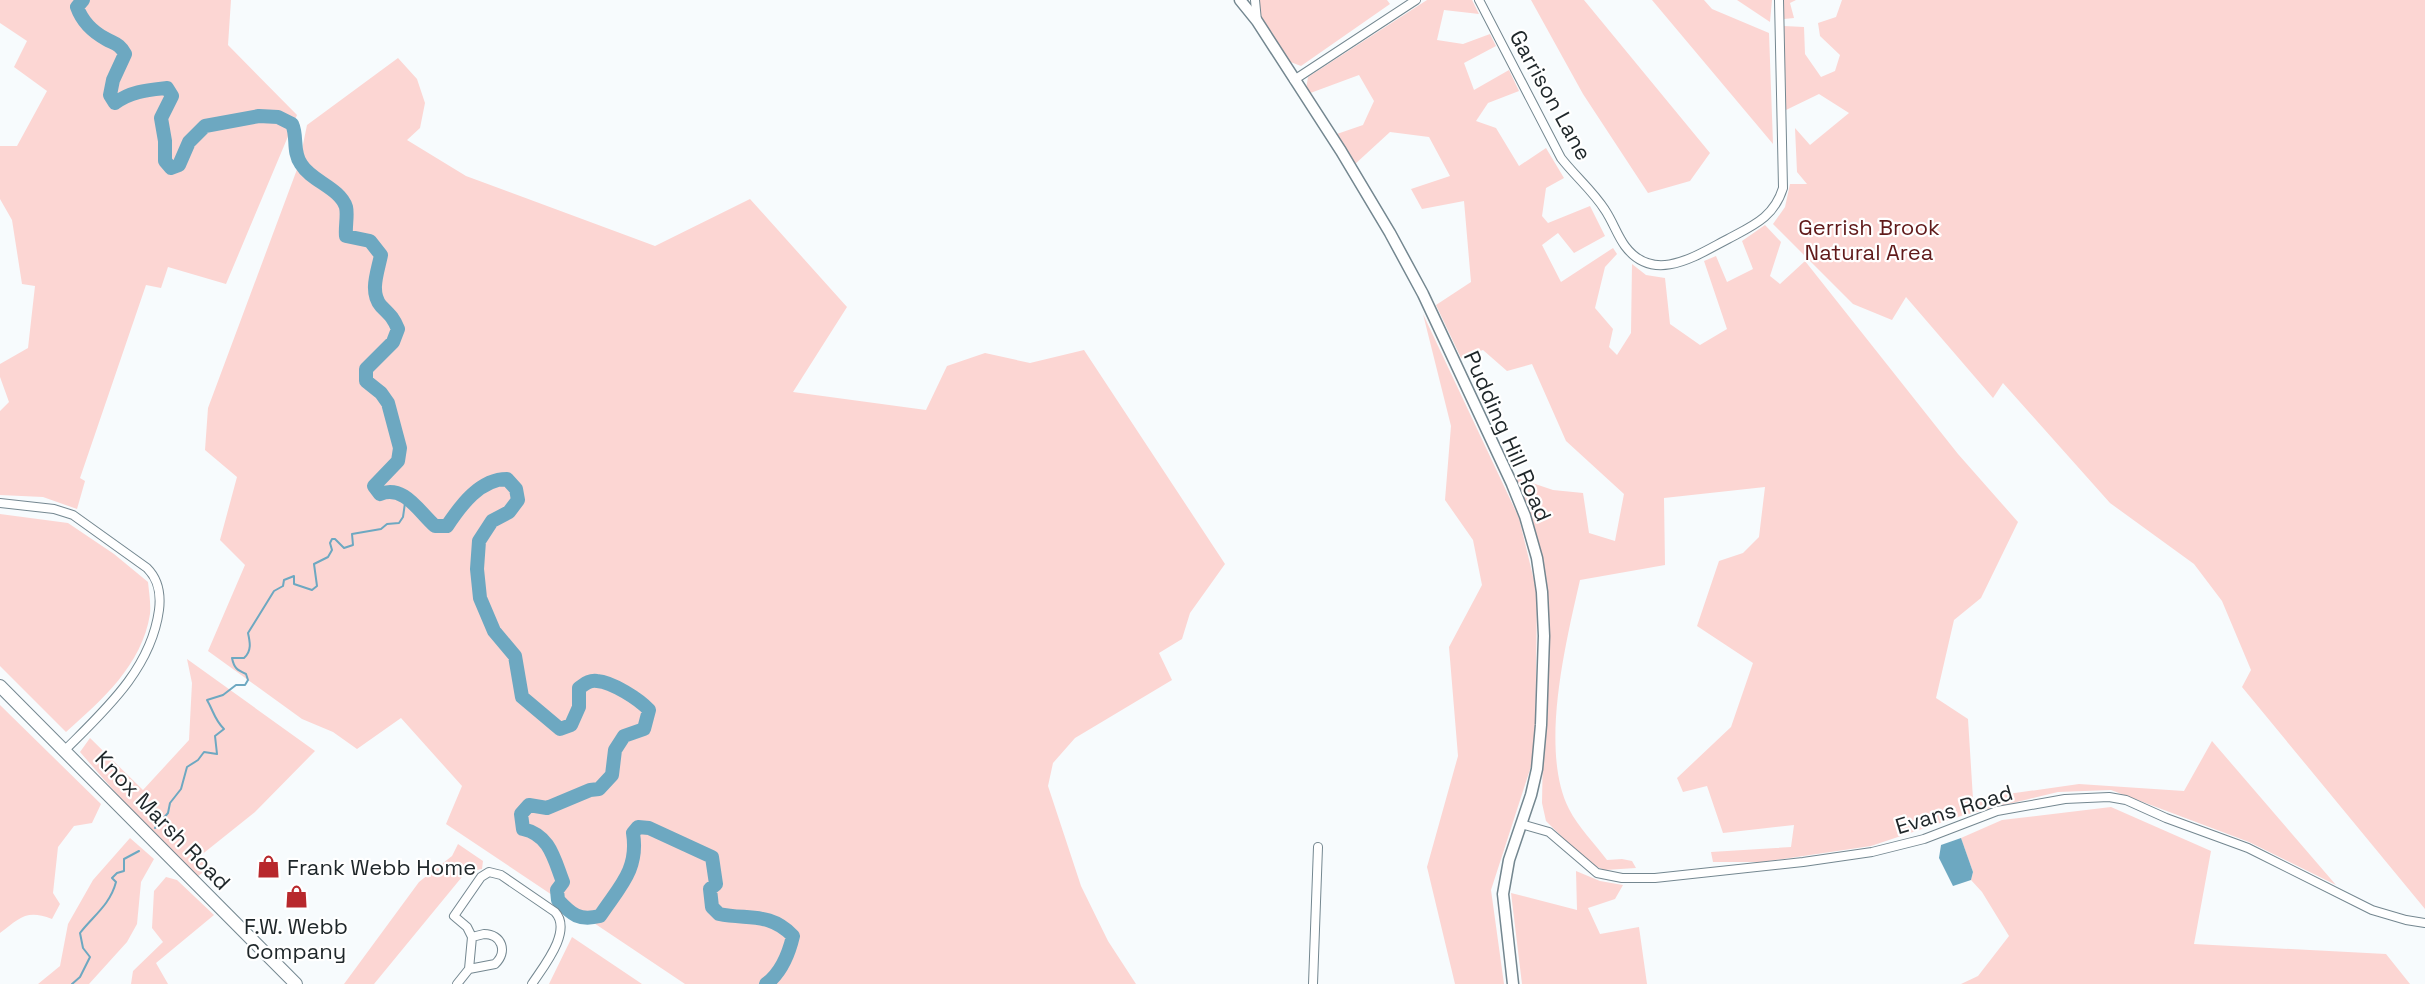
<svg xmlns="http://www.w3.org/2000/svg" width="2425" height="984" font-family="'Space Grotesk',sans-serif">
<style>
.green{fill:#fcd6d3}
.water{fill:#6da8c1}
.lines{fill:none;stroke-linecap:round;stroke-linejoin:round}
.stream{stroke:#6da8c1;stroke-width:2}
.river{stroke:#6da8c1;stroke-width:14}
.minor-casing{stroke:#748790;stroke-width:10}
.tertiary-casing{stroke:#748790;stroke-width:13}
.secondary-casing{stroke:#748790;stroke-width:14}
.minor{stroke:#fff;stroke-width:8}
.tertiary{stroke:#fff;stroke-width:10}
.secondary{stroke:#fff;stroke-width:12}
.labels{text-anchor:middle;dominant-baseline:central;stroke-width:4.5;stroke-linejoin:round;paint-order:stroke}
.street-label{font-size:22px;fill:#1e2629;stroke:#fff}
.park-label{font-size:22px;fill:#601a1a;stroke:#fff}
.poi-label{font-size:22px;fill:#1e2629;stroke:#fff;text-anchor:start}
</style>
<rect width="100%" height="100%" fill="#f7fbfd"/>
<path class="green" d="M 0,0 L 231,0 L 228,45 L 297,115 L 226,284 L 168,267 L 161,288 L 146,285 L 80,478 L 85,481 L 77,509 L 43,497 L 0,495 L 0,411 L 9,402 L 0,377 L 0,364 L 28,348 L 35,286 L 22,284 L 12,220 L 0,199 L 0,146 L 17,146 L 47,91 L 14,67 L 27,41 L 0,23 Z
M 1258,0 L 1387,0 L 1390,4 L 1301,66 L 1288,61 L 1259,15 Z
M 1427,0 L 1472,0 L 1479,14 L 1444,10 L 1437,40 L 1463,44 L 1490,34 L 1496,46 L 1464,63 L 1474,90 L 1509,70 L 1519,91 L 1488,103 L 1476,121 L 1496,128 L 1519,166 L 1546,148 L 1564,178 L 1546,188 L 1542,216 L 1548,223 L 1590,206 L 1605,236 L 1574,253 L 1558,233 L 1542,245 L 1561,282 L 1613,248 L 1617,254 L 1605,267 L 1595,308 L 1613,329 L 1609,347 L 1617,355 L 1631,333 L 1632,264 L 1646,275 L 1665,278 L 1670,324 L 1700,345 L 1727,329 L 1704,261 L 1716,256 L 1727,282 L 1753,269 L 1742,241 L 1765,225 L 1781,242 L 1770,276 L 1780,284 L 1805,261 L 1958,454 L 2018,522 L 1981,598 L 1954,620 L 1936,698 L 1968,719 L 1973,799 L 2079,784 L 2184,791 L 2212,741 L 2336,885 L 2249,842 L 2111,790 L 2058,792 L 1964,815 L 1871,846 L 1762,862 L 1713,862 L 1711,852 L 1791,847 L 1794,825 L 1723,833 L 1707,786 L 1683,792 L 1677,778 L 1731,727 L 1753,663 L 1697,626 L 1719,561 L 1743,553 L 1759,537 L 1765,487 L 1664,498 L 1665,565 L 1580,580 C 1566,642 1539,750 1569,809 C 1578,827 1595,844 1607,860 L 1622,859 L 1632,861 L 1636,868 L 1605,870 L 1589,864 L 1546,821 L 1542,803 L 1546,592 L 1514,477 L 1553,490 L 1583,493 L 1589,533 L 1615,541 L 1624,494 L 1566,441 L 1532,364 L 1507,371 L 1483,350 L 1461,358 L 1436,305 L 1471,282 L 1464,201 L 1422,209 L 1411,189 L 1450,176 L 1429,137 L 1390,132 L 1354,165 L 1334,135 L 1363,125 L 1374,101 L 1359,75 L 1305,95 L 1308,77 Z
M 1531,0 L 1584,0 L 1710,153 L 1690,181 L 1648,193 L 1583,94 Z
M 1652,0 L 1704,0 L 1712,9 L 1769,33 L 1773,144 Z
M 1737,0 L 1772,0 L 1770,22 Z
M 1784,0 L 1796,0 L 1790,3 L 1794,18 L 1784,19 Z
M 1842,0 L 2425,0 L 2425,909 L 2242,687 L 2251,670 L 2222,601 L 2194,564 L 2110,503 L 2003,383 L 1993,398 L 1906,297 L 1892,320 L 1853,304 L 1773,224 L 1785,207 L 1790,184 L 1807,184 L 1797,172 L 1795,128 L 1810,145 L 1849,113 L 1819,94 L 1786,110 L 1784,26 L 1804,27 L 1805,54 L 1821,77 L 1835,71 L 1840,55 L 1820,36 L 1818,23 L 1836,17 Z
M 398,58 L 417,79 L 425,103 L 420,128 L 407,140 L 466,176 L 655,246 L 750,199 L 847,307 L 793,392 L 926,410 L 947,366 L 985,353 L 1030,363 L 1084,350 L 1225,564 L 1190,613 L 1182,639 L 1159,653 L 1172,680 L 1075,738 L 1053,763 L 1048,786 L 1081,886 L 1108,941 L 1136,984 L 685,984 L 446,824 L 462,786 L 401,718 L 357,749 L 333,732 L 302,719 L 208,651 L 245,565 L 220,540 L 237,477 L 205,450 L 208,408 L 299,164 L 307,125 Z
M 1423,314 L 1519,518 L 1537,593 L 1535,754 L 1491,890 L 1504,984 L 1455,984 L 1427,867 L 1458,756 L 1449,647 L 1482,585 L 1473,540 L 1445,500 L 1451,426 Z
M 0,514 L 68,523 L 114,554 L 148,582 C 149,592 151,604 150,614 C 142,665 102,700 66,732 L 0,666 Z
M 187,659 L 315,751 L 255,812 L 200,856 L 211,866 L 197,877 L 122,800 L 80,752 L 90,738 L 143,790 L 189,740 L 192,683 Z
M 0,705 L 101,804 L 92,823 L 74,826 L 58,847 L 53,893 L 60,904 L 52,919 C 26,909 20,918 0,933 Z
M 2111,807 L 2211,851 L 2194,944 L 2386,954 L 2410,984 L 1961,984 L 1978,976 L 2009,936 L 1982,892 L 1971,880 L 1973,872 L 1961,838 L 2002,820 Z
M 130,838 L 154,859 L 141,882 L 137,924 L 127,942 L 89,984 L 38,984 L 60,966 L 68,924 L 93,880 Z
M 458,844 L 483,861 L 482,869 L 466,872 L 374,984 L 344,984 L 419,882 L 452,856 Z
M 1576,871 L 1600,881 L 1623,885 L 1615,899 L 1588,908 L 1600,934 L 1639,927 L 1647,984 L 1522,984 L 1511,893 L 1577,910 Z
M 166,877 L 177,880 L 214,915 L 156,963 L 168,984 L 131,984 L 133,971 L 163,942 L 152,928 L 154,891 Z
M 572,937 L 642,984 L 549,984 Z"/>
<path class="water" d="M 1961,838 L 1973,872 L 1971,880 L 1953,886 L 1939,858 L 1941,845 Z"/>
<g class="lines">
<path class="stream" d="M 155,828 L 168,813 L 170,803 L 181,789 L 187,767 L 198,760 L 204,752 L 217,754 L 215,736 L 224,729 C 214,719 214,712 207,700 L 223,695 L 236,685 L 245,685 L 248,680 L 246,674 C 237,670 234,668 232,658 L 244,658 C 252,651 250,642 248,633 L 274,591 L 283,586 L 284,580 L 294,576 L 294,584 L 312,590 L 317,586 L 314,564 L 328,557 L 332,550 L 330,543 L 332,539 L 335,539 L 344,548 L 353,545 L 352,534 L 381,529 L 387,524 L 399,523 L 403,517 L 406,496
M 72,984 L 80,977 L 90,957 L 83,948 L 80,933 C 93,916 110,905 116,882 L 112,878 L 117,873 L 124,871 L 124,859 L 139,851"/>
<path class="river" d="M 83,0 L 77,7 C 82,21 93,32 106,39 C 115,44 120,44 125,54 L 113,80 L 110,95 L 115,103 C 131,91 148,90 167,88 L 172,96 L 161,118 L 165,141 L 165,161 L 171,168 L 179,165 L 189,142 L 205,126 L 259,116 L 278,117 L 292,124 C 298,137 292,151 301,164 C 311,181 340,188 346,207 C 348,215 345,227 346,236 L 370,241 L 381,255 C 378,271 369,292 381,306 C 390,315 393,317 398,329 L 393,342 L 366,369 L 366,381 L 381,393 L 388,403 L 400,448 L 398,461 L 374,486 L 380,494 C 404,484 419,512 435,526 L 447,526 C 461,505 480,479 507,479 L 516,489 L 518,500 L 509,512 L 492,521 L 479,541 L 477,569 L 480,598 L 494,631 L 515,656 L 522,697 L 560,729 L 571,725 L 579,707 L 579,688 C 585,684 589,680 597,681 C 612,682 639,699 649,710 L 644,729 L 624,736 L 615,750 L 612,775 L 599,789 L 590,790 L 547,808 L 529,805 L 521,814 L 523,829 C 550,835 554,859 563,882 L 557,890 L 558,900 C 572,915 579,921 600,916 C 619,887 639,870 633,833 L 638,827 L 649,828 L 712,857 L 716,884 L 710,889 L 712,907 L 719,914 C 749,920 770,912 793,936 C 789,953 781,973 766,984"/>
<defs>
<path id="minor" d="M 1255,0 L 1257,21
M 1479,0 L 1561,158 C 1575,176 1593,191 1605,210 C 1613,222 1617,235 1625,246 C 1654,285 1697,255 1728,239 C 1754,225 1774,217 1783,188 L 1779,0
M 1294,80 L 1416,0
M 0,503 L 54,509 L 73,515 L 147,568 C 159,580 161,594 159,610 C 151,669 105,710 65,750
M 1521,824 L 1549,832 L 1597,873 L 1622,878 L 1655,878 L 1803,862 L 1872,852 L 1924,839 L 1997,811 L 2065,799 L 2109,797 L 2126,800 L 2166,818 L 2248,848 L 2372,910 L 2406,920 L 2425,923
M 484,934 C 502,934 508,952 495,964 L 469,969 L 472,937 Z
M 472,937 L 467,927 L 454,916 L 481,877 L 489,872 L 501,875 L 555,912 C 573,931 543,967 532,984
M 457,984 L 469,969
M 1313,984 L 1318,847"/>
<path id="tertiary" d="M 1240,0 L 1257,21 L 1341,151 L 1390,233 L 1423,294 L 1512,484 L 1525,516 L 1537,558 L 1542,592 L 1544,636 L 1541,725 L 1537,769 L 1531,795 L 1509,860 L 1503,894 L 1513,984"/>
<path id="secondary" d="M 0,686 L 296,984"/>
</defs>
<use href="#minor" class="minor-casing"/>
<use href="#tertiary" class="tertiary-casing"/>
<use href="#secondary" class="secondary-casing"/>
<use href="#minor" class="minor"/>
<use href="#tertiary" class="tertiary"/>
<use href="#secondary" class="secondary"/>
</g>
<defs>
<symbol id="shop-bare" viewBox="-9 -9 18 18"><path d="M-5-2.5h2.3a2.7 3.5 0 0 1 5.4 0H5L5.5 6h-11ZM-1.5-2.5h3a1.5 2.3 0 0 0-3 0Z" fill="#b8282c" stroke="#fff" stroke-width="2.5" paint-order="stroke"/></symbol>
</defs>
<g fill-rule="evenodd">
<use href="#shop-bare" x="252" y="850" width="33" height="33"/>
<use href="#shop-bare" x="280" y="880" width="33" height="33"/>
</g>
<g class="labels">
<g class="street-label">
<text transform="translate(1551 95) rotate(61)">Garrison Lane</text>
<text transform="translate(1508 436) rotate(66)">Pudding Hill Road</text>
<text transform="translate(1954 809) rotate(-17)">Evans Road</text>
<text transform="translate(163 820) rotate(46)">Knox Marsh Road</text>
</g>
<g class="park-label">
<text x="1869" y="227">Gerrish Brook<tspan x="1869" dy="25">Natural Area</tspan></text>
</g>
<g class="poi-label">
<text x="287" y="867">Frank Webb Home</text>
<text x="296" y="926" text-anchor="middle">F.W. Webb<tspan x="296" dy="25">Company</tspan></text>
</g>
</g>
</svg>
